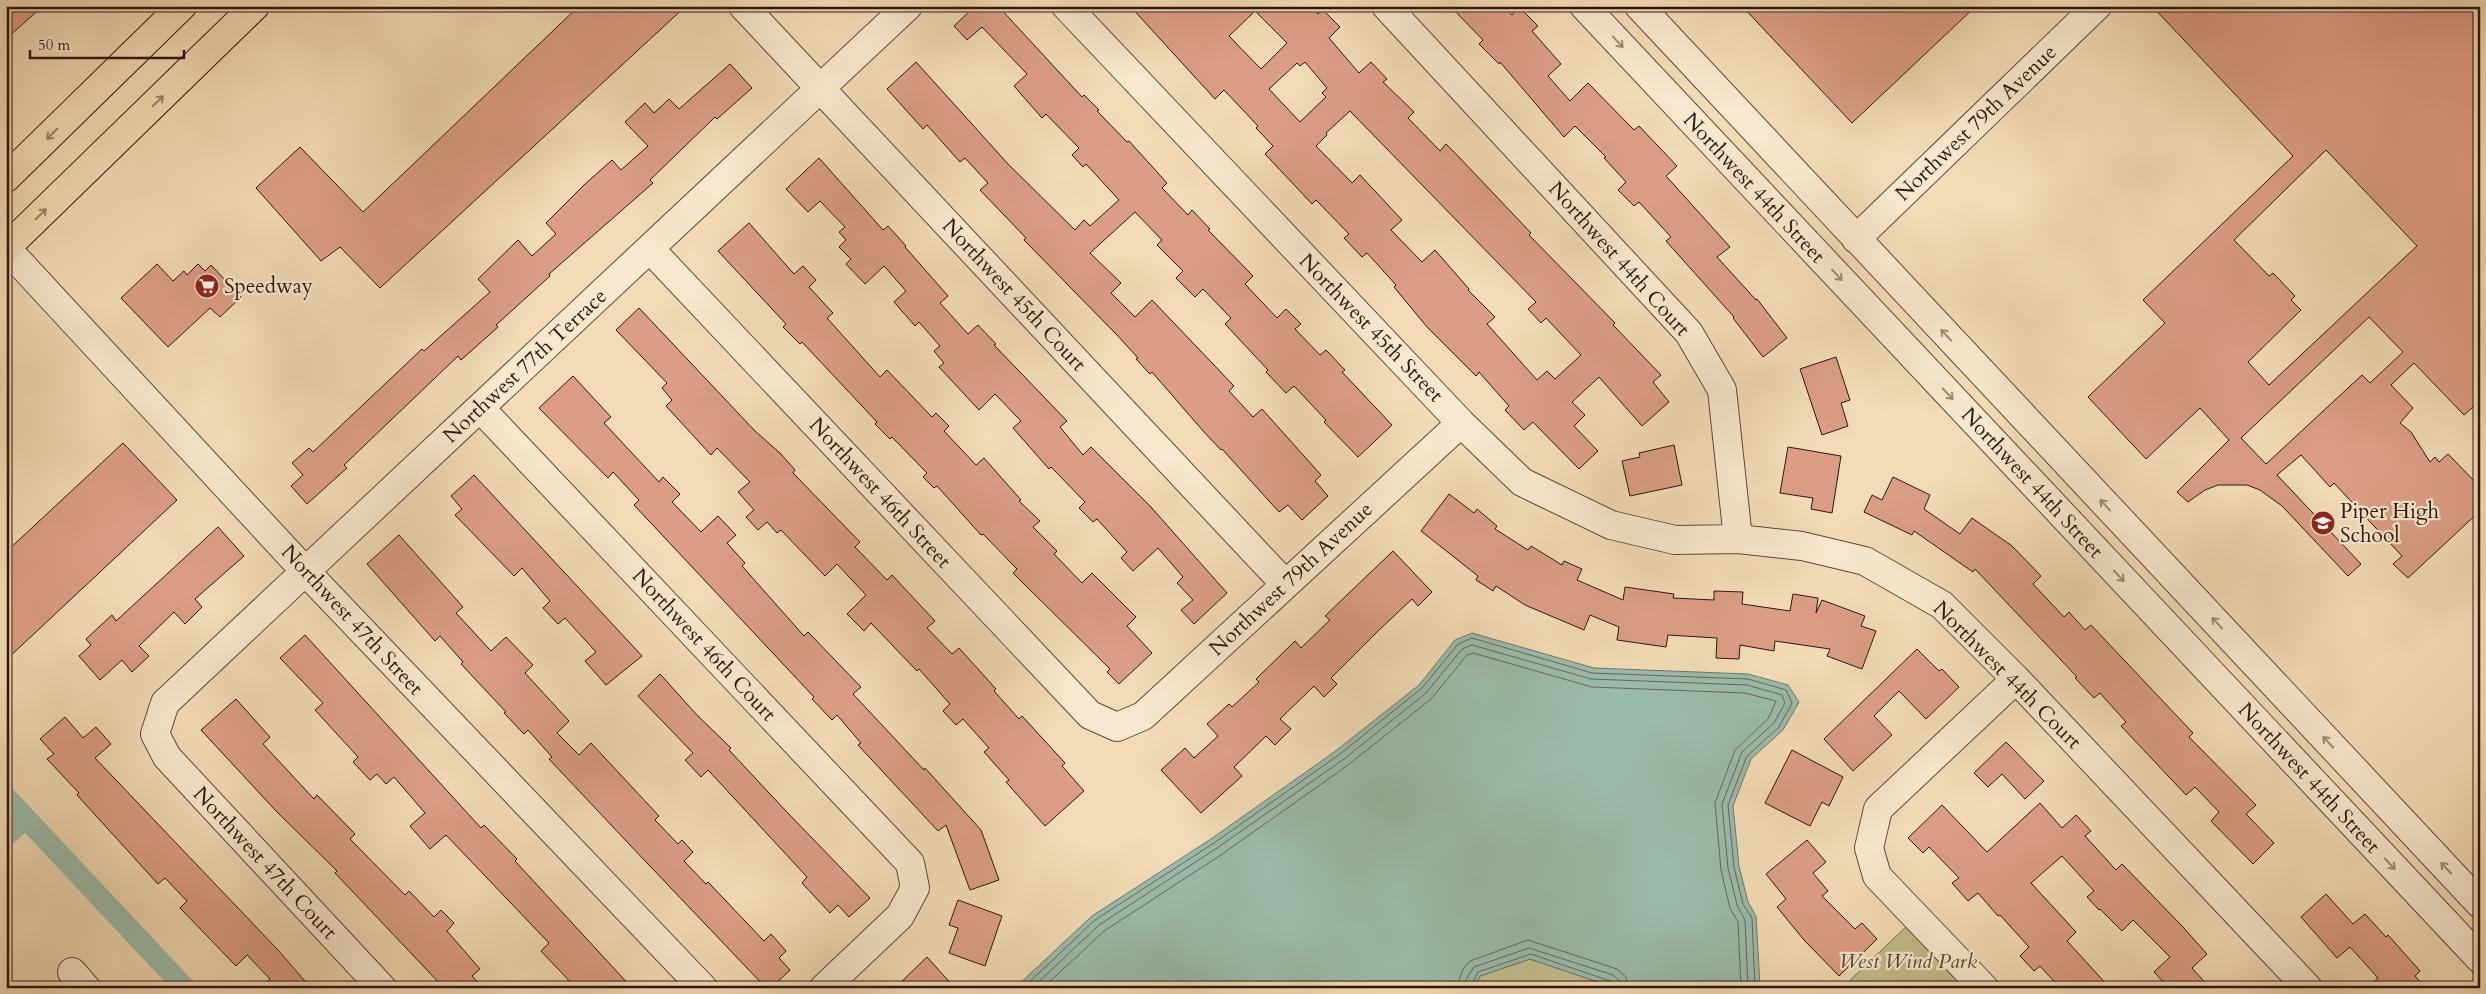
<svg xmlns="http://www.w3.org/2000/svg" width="2486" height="994" font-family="Cardo,serif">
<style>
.green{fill:#c0be89;stroke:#776a4a}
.water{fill:#9bbbab;stroke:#6f796b}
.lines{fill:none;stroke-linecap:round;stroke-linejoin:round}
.shore{stroke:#64685c;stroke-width:1}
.canal{stroke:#9bbbab;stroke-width:21}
.building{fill:#db9e85;stroke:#2e160c;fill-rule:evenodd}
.minor-casing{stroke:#5f4736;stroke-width:30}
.major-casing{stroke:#2e160c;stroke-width:30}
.minor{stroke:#f7e8cf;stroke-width:28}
.major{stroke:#f2dbb5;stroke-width:28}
.oneway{stroke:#9d8a77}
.oneway2{stroke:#9a8269}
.labels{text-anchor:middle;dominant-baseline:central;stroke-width:4.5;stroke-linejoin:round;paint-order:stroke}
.street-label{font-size:21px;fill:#2e160c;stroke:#f7e8cf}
.poi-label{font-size:21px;fill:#2e160c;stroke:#f7e8cf;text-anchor:start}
.park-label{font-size:21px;font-style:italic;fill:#5a4832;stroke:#f7e8cf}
</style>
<rect width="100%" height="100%" fill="#f2dbb5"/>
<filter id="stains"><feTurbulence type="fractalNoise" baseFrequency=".004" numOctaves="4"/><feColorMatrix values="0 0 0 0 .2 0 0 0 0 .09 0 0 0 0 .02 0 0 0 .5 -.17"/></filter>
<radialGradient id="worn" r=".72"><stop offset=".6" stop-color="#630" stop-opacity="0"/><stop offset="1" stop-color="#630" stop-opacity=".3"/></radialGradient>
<path class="green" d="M 1909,924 L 1967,988 L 1842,988 Z
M 1530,959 L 1616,988 L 1474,988 L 1480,976 Z"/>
<path class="water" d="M 1472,633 L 1594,668 L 1748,674 L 1788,685 L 1799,702 L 1783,730 L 1751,759 L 1733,806 L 1739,866 L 1748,902 L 1756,916 L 1760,986 L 1756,988 L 1616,988 L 1530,959 L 1480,976 L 1474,988 L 1015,988 L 1092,916 L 1211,839 L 1337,750 L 1419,685 L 1455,640 Z"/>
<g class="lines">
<path class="shore" d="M 1023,988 L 1095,920 L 1214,843 L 1340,754 L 1422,688 L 1458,644 L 1472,638 L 1592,673 L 1748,679 L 1786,690 L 1792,703 L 1779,727 L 1747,756 L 1728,805 L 1734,867 L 1743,904 L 1752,918 L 1755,988
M 1032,988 L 1099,925 L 1217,848 L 1344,759 L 1426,693 L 1462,649 L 1472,645 L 1591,679 L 1747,685 L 1782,695 L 1785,703 L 1774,723 L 1742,752 L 1722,804 L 1728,868 L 1737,905 L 1745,920 L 1748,988
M 1043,988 L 1104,931 L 1221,855 L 1348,765 L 1431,699 L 1467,655 L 1473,653 L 1592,687 L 1745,693 L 1776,701 L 1768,719 L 1735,750 L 1715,803 L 1721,870 L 1730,908 L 1738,922 L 1741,988
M 1456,988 L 1463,969 L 1470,961 L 1528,940 L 1617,969 L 1626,977 L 1628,988
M 1464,988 L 1465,981 L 1474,967 L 1529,948 L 1613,975 L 1619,980 L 1621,988
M 1470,988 L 1478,972 L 1531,954 L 1610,981 L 1614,988"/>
<path class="canal" d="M 6,797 L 185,988
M 6,836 L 26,818"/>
</g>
<path class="building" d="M 6,6 L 43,6 L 6,39 Z
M 579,6 L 686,6 L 380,288 L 340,247 L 321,261 L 256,188 L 300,147 L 363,212 Z
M 975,6 L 998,6 L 1082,97 L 1084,95 L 1099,110 L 1097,111 L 1127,142 L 1129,141 L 1167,183 L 1162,188 L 1188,215 L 1192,210 L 1210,229 L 1208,230 L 1253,276 L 1245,284 L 1277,318 L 1286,309 L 1301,324 L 1295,329 L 1320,355 L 1326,350 L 1345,370 L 1342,372 L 1392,425 L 1358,457 L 1324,422 L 1326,420 L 1294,386 L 1286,393 L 1266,372 L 1268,370 L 1225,324 L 1231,318 L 1203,289 L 1195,297 L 1176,278 L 1183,271 L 1157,245 L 1162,240 L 1135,212 L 1090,253 L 1121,283 L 1111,293 L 1135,317 L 1152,300 L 1234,386 L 1229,391 L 1253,417 L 1262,409 L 1321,475 L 1315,481 L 1328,496 L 1302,520 L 1288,505 L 1279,512 L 1222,449 L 1221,450 L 1204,432 L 1152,372 L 1150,374 L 1136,359 L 1138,358 L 1117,335 L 1024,240 L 1026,238 L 980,190 L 988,183 L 965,158 L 960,162 L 927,125 L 923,129 L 887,89 L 916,62 L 1008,164 L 1075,230 L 1084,220 L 1090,226 L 1119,200 L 1086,164 L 1083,167 L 1072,155 L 1079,148 L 1046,114 L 1042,118 L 1014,86 L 1027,74 L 982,27 L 967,40 L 954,26 Z
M 1130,6 L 1311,6 L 1318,14 L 1323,10 L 1340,27 L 1329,38 L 1359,73 L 1371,62 L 1387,79 L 1383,82 L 1414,112 L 1408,118 L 1440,151 L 1446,144 L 1458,156 L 1531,233 L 1529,235 L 1615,323 L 1613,325 L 1661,375 L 1653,382 L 1669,402 L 1642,426 L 1599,377 L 1572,402 L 1585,415 L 1574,426 L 1598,451 L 1579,469 L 1533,422 L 1524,430 L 1505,410 L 1509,406 L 1479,372 L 1476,376 L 1427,327 L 1394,287 L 1396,285 L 1367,253 L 1362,257 L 1344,238 L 1349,234 L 1316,200 L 1312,204 L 1265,154 L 1273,146 L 1256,128 L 1258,126 L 1224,90 L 1215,99 ZM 1255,11 L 1287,43 L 1261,69 L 1229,36 ZM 1305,62 L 1327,88 L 1322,93 L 1326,97 L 1300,122 L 1269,89 L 1297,63 L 1300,66 ZM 1350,111 L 1536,302 L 1528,309 L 1541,323 L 1546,318 L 1581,355 L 1555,379 L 1547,371 L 1537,380 L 1487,324 L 1495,317 L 1468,290 L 1469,289 L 1435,250 L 1422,262 L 1391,230 L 1402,220 L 1360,175 L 1352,183 L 1316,146 L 1327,135 L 1326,133 Z
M 1450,6 L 1503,6 L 1512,15 L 1519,7 L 1538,26 L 1532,31 L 1561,64 L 1548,76 L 1570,101 L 1588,83 L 1634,130 L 1639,126 L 1677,166 L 1666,176 L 1730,247 L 1717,257 L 1756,300 L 1757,299 L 1787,338 L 1763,357 L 1733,318 L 1734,317 L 1666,241 L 1671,237 L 1639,202 L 1634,206 L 1618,190 L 1626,182 L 1604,158 L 1606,157 L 1575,126 L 1564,137 L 1500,62 L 1499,64 L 1479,44 L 1483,40 Z
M 1742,6 L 1976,6 L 1852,123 Z
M 2152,6 L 2480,6 L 2480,401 L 2464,415 L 2414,363 L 2391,385 L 2413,408 L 2400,423 L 2411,432 L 2430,462 L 2435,457 L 2439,462 L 2448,454 L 2480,487 L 2480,511 L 2408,578 L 2393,564 L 2402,556 L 2334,483 L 2330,487 L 2301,455 L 2277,475 L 2361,564 L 2348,576 L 2282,506 L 2260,490 L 2247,485 L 2218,485 L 2205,490 L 2188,502 L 2177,492 L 2229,440 L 2200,408 L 2146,459 L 2088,397 L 2165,323 L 2143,300 L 2293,156 ZM 2326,150 L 2417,246 L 2269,385 L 2248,362 L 2301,310 L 2291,300 L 2295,296 L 2273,273 L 2269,276 L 2234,240 ZM 2369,317 L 2403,352 L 2370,383 L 2362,375 L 2266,464 L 2241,438 Z
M 730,64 L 752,88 L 717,119 L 715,117 L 650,180 L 653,183 L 549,274 L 550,276 L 496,325 L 498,327 L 461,360 L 458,356 L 344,465 L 347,468 L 307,504 L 291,486 L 303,475 L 292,463 L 309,448 L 313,452 L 422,349 L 424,351 L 490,292 L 478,279 L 518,240 L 532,256 L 556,234 L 546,223 L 584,185 L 612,160 L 621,170 L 648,146 L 625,122 L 645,103 L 654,113 L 669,99 L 679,109 Z
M 819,158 L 883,230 L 888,226 L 906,246 L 905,247 L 948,296 L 940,303 L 968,334 L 978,325 L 996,344 L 994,345 L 1067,421 L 1060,427 L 1083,455 L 1091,447 L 1150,506 L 1227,593 L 1194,624 L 1181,610 L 1193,600 L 1177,583 L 1183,577 L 1158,548 L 1133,571 L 1121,558 L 1127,552 L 1097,519 L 1093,522 L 1079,508 L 1085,502 L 1051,467 L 1049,469 L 1013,428 L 1021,421 L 995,394 L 979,410 L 939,367 L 944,363 L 934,351 L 940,346 L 919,322 L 915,326 L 894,302 L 906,291 L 884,266 L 865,284 L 846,264 L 851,259 L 839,247 L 846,240 L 839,232 L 845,227 L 820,201 L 808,212 L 786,189 Z
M 749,223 L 794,274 L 803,266 L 816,280 L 809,287 L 833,313 L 827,318 L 880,377 L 887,370 L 932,417 L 936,413 L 949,426 L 944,431 L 976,465 L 984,458 L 1021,500 L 1019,501 L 1040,521 L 1033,527 L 1057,551 L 1054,554 L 1082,583 L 1092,573 L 1136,617 L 1127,626 L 1152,653 L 1119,684 L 1107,672 L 1110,669 L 1013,573 L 1017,569 L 983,534 L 981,535 L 937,486 L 934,488 L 923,477 L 927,473 L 892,437 L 890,439 L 875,424 L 877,422 L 802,342 L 800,344 L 783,327 L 786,324 L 718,251 Z
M 157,264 L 173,281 L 184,271 L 187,275 L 198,264 L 205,271 L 211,265 L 241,297 L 220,317 L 210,308 L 168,347 L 121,298 Z
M 639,308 L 755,431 L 781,454 L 795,470 L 793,473 L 860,542 L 855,547 L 887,580 L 892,575 L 935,621 L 927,628 L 952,654 L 959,648 L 996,689 L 994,691 L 1019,719 L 1022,716 L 1065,763 L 1062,766 L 1084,791 L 1045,826 L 1006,782 L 1009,780 L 984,752 L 989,748 L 963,719 L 956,725 L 943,711 L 950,704 L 919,669 L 917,671 L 871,623 L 864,631 L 847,614 L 866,595 L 837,564 L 825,576 L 781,530 L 777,533 L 767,522 L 758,530 L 746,517 L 754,510 L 738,492 L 750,482 L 717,448 L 711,455 L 666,406 L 672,400 L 662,388 L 667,383 L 616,330 Z
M 1836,357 L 1850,400 L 1841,403 L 1848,426 L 1822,435 L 1800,369 Z
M 573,376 L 611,417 L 604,423 L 659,482 L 663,477 L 680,494 L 672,502 L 701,532 L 718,516 L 736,535 L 727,543 L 745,563 L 742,566 L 804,636 L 808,632 L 861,687 L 853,694 L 924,770 L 925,768 L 981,830 L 999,880 L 970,890 L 946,825 L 938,831 L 858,745 L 861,743 L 837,715 L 832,720 L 812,699 L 814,697 L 634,505 L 639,500 L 613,472 L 608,478 L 539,408 Z
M 123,443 L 177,500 L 6,660 L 6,552 Z
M 1674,445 L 1682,485 L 1630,496 L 1622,461 L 1640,457 L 1639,453 Z
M 1788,447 L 1841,456 L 1832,513 L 1811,509 L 1813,498 L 1780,493 Z
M 474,475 L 642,656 L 606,685 L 585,661 L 596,652 L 565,618 L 558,624 L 543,608 L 550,601 L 522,568 L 514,576 L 455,515 L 462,509 L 451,496 Z
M 1893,477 L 1930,495 L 1924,509 L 1960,534 L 1972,518 L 2012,546 L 2041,576 L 2033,584 L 2064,617 L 2069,612 L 2085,630 L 2091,625 L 2193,733 L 2189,737 L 2256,805 L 2246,814 L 2274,843 L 2253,864 L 2211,821 L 2219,812 L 2195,787 L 2186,795 L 2121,726 L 2126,722 L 2100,693 L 2094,698 L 2075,678 L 2077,677 L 1975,569 L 1973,572 L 1914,531 L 1912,535 L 1864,512 L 1872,495 L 1882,500 Z
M 1449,494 L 1474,513 L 1477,509 L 1497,526 L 1495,529 L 1528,550 L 1531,546 L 1562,565 L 1564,561 L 1582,569 L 1577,580 L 1623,600 L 1625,587 L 1674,594 L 1673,598 L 1714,600 L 1714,591 L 1743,592 L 1742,604 L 1790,611 L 1793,594 L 1818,598 L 1816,613 L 1822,600 L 1865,616 L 1861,626 L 1876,631 L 1862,669 L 1827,656 L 1830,649 L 1775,641 L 1774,651 L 1740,645 L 1739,659 L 1716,658 L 1717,638 L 1668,635 L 1666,647 L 1617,640 L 1619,627 L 1590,615 L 1584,630 L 1525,605 L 1496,586 L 1493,591 L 1476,580 L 1478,576 L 1421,531 Z
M 218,527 L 244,556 L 195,599 L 202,607 L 185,624 L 174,612 L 139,646 L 149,656 L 132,672 L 122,660 L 100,680 L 79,656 L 91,645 L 86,639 L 112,615 L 116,621 Z
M 399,535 L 463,607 L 456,613 L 491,651 L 506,637 L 533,665 L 525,673 L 569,721 L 557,733 L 579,755 L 591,743 L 659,816 L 655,820 L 678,844 L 682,840 L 693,852 L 684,861 L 706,884 L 708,882 L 764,941 L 771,934 L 786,951 L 779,958 L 790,970 L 771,988 L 766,988 L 629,844 L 549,759 L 552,757 L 528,730 L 524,734 L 504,713 L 506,712 L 461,664 L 463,662 L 440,636 L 435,641 L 367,564 Z
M 1393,551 L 1432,592 L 1418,606 L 1412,599 L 1378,631 L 1331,678 L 1337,684 L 1324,697 L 1314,686 L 1280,719 L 1291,729 L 1275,745 L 1266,736 L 1234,767 L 1242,776 L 1201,813 L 1161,770 L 1185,748 L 1194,758 L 1218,736 L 1207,724 L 1229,704 L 1232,707 L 1259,682 L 1256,679 L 1295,641 L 1301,648 L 1330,620 L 1325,616 Z
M 305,635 L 481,828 L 484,825 L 517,859 L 515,861 L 632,988 L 576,988 L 541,951 L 549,943 L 446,835 L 430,849 L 410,826 L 425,813 L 394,777 L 386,784 L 377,774 L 370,780 L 353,762 L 358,757 L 315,710 L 323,703 L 280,658 Z
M 1917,649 L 1939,671 L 1942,669 L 1959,687 L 1926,719 L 1899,691 L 1874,716 L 1892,735 L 1853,771 L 1824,739 Z
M 660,674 L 696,714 L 731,748 L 729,750 L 784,809 L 870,898 L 849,917 L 838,905 L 830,913 L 802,883 L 807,877 L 708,770 L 701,777 L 685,760 L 693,753 L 638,696 Z
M 236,699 L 270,737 L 263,744 L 314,799 L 317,795 L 355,834 L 350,839 L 405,895 L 409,891 L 434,917 L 441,910 L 454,923 L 447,931 L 480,969 L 472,976 L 483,988 L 444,988 L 335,873 L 337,871 L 276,811 L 201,730 Z
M 65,717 L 83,738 L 96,727 L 111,744 L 95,758 L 278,950 L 311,988 L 260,988 L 270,979 L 247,955 L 236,966 L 180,908 L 187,901 L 165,878 L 158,884 L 77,795 L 79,793 L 47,759 L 54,754 L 40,739 Z
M 2006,742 L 2044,781 L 2025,799 L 2002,774 L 1988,787 L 1974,773 Z
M 1792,750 L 1843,777 L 1829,806 L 1822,802 L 1810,826 L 1765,803 Z
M 2040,803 L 2062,828 L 2076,815 L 2091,831 L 2085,836 L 2116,870 L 2122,864 L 2182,926 L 2207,954 L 2192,968 L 2210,988 L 2169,988 L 2154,972 L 2170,957 L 2133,920 L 2122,931 L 2100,909 L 2099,910 L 2087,897 L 2094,891 L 2062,856 L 2031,883 L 2076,932 L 2067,941 L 2110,988 L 2060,988 L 2040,966 L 2034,971 L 2020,956 L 2029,947 L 2000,915 L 1998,916 L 1978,893 L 1968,901 L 1952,883 L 1959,878 L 1929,847 L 1923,853 L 1908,838 L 1942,805 L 1987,852 Z
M 1807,840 L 1826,862 L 1813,873 L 1828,891 L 1822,896 L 1855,929 L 1862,923 L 1877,939 L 1839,976 L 1804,940 L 1777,907 L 1786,899 L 1766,874 Z
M 2326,894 L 2353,924 L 2365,914 L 2386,937 L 2388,935 L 2420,971 L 2415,976 L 2426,988 L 2367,988 L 2378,978 L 2350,947 L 2337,958 L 2301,917 Z
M 958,900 L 1002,916 L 985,966 L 949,953 L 958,928 L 949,925 Z
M 927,957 L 955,988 L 895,988 Z"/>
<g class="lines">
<defs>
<path id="minor" d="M 743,6 L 1285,584
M 1066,6 L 1461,423 L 1522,482 L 1611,525 L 1675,540 L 1738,539
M 1386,6 L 1689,333 L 1722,390 L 1738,539 L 1802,546 L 1865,561 L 1942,605 L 2016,679 L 2308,988
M 1584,6 L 2480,959
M 1639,6 L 2480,904
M 1856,239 L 2097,6
M 6,248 L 306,572 L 703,988
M 650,249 L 1090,715 L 1117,727 L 1143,716 L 1461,423
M 481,409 L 910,863 L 915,888 L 900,916 L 824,988
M 72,972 L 86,988
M 382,988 L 167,757 L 155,734 L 165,703 L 908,6
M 1984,988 L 1877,876 L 1869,848 L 1878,809 L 2016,679"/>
<path id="major" d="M 6,178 L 182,6
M 6,248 L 255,6"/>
</defs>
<use href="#minor" class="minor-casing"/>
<use href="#major" class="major-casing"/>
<use href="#minor" class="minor"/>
<use href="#major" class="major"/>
</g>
<defs><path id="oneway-shaft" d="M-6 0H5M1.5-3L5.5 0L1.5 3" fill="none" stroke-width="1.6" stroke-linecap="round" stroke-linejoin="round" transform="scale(1.25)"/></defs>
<g class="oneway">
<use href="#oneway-shaft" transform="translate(1618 42) rotate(47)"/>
<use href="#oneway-shaft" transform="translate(1837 275) rotate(47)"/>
<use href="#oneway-shaft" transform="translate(1946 335) rotate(-133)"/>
<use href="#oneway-shaft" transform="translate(1948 394) rotate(47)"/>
<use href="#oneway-shaft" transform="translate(2105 505) rotate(-133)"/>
<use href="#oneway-shaft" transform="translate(2119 576) rotate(47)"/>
<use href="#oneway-shaft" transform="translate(2217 623) rotate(-133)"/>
<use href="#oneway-shaft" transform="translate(2328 742) rotate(-133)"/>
<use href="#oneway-shaft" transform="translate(2390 864) rotate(47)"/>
<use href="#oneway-shaft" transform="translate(2446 868) rotate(-133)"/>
</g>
<g class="oneway2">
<use href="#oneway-shaft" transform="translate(158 101) rotate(-44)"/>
<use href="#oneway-shaft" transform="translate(52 134) rotate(136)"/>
<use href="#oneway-shaft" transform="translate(41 214) rotate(-44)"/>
</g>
<defs>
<symbol id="supermarket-disc" viewBox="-11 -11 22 22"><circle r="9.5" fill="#8f2418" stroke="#f7e8cf"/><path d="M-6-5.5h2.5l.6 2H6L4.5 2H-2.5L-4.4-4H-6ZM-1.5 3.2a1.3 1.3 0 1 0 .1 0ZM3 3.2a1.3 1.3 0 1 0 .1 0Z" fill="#fff"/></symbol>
<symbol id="school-disc" viewBox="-11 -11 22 22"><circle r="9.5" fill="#8f2418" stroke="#f7e8cf"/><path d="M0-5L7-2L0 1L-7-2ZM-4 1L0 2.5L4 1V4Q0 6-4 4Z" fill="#fff"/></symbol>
</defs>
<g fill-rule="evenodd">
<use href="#supermarket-disc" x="193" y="272" width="28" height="28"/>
<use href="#school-disc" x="2309" y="509" width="28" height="28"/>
</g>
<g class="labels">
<g class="street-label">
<text transform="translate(1976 123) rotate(-44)">Northwest 79th Avenue</text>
<text transform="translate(1754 188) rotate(47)">Northwest 44th Street</text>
<text transform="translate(1619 259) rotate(48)">Northwest 44th Court</text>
<text transform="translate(1014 295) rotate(47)">Northwest 45th Court</text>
<text transform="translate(1371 328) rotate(46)">Northwest 45th Street</text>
<text transform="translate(525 366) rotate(-43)">Northwest 77th Terrace</text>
<text transform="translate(2032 483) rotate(47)">Northwest 44th Street</text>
<text transform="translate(880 493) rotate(47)">Northwest 46th Street</text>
<text transform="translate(1291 579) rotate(-43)">Northwest 79th Avenue</text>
<text transform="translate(352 620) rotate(47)">Northwest 47th Street</text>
<text transform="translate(704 645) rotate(47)">Northwest 46th Court</text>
<text transform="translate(2007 675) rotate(45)">Northwest 44th Court</text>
<text transform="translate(2309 778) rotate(47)">Northwest 44th Street</text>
<text transform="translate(265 863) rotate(47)">Northwest 47th Court</text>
</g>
<g class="poi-label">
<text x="224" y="286">Speedway</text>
<text x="2340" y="511">Piper High<tspan x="2340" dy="24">School</tspan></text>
</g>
<g class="park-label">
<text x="1908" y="961">West Wind Park</text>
</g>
</g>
<rect width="2486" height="994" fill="none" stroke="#f2dbb5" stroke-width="25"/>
<rect x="8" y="8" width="2471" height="979" fill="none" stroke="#2e160c" stroke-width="2.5"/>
<rect x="12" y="12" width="2461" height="969" fill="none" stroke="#2e160c"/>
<path d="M30 50v8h154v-8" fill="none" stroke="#2e160c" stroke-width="2.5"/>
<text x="38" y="50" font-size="15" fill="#2e160c" stroke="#f7e8cf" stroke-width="4" paint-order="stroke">50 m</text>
<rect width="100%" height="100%" filter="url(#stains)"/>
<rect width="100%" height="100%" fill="url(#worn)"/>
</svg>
